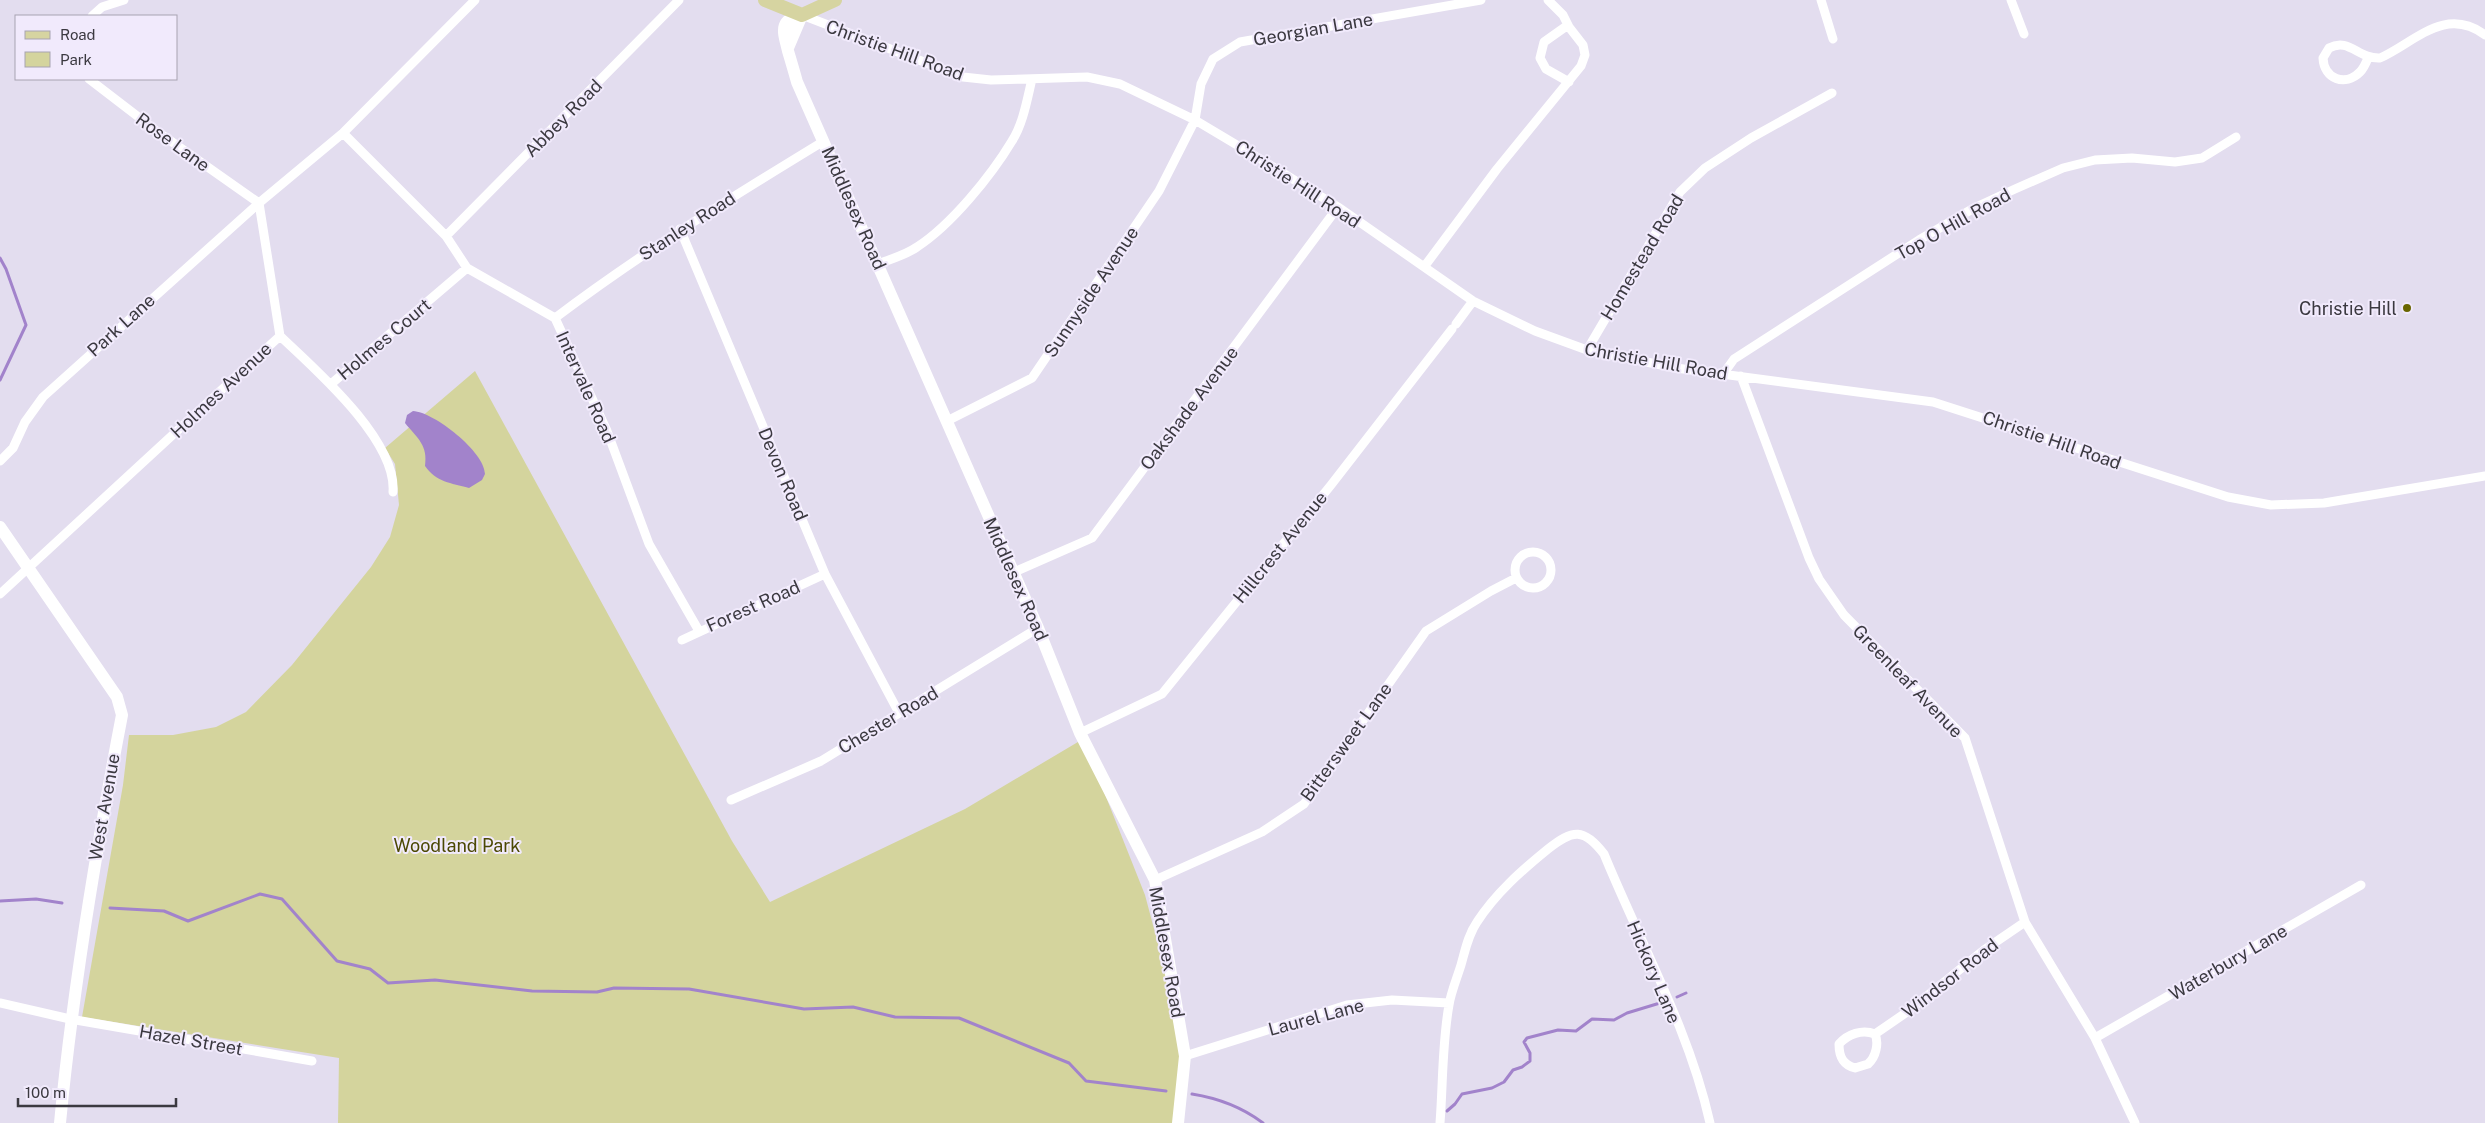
<svg xmlns="http://www.w3.org/2000/svg" width="2485" height="1123" font-family="'Public Sans',sans-serif">
<style>
.green{fill:#d4d49d}
.water{fill:#a283cb}
.lines{fill:none;stroke-linecap:round;stroke-linejoin:round}
.stream{stroke:#a283cb;stroke-width:3}
.street{stroke:#fff;stroke-width:9}
.secondary{stroke:#fff;stroke-width:12}
.primary{stroke:#d6d4a1;stroke-width:14}
.poi-dot{fill:#696600;stroke:#f1eafc;stroke-width:2}
.labels{text-anchor:middle;dominant-baseline:central;stroke-width:4;stroke-linejoin:round;paint-order:stroke}
.street-label{font-size:18px;fill:#3b3940;stroke:#f1eafc}
.poi-label{font-size:18px;fill:#3b3940;stroke:#f1eafc;text-anchor:end}
.park-label{font-size:18px;fill:#4b4803;stroke:#f1eafc}
</style>
<rect width="100%" height="100%" fill="#e3ddef"/>
<path class="green" d="M 475,371 L 732,841 L 770,902 L 965,809 L 1083,739 L 1145,895 L 1162,959 L 1180,1056 L 1177,1123 L 338,1123 L 339,1058 L 82,1017 L 123,785 L 129,735 L 173,735 L 216,727 L 246,712 L 292,665 L 371,567 L 390,537 L 399,505 L 395,464 L 385,448 Z"/>
<path class="water" d="M 413,411 C 434,412 485,452 485,474 L 482,480 L 469,488 C 451,483 436,482 425,466 C 428,445 418,439 405,423 L 407,415 Z"/>
<g class="lines">
<path class="stream" d="M 0,258 L 6,269 L 26,325 L 0,380
M 0,901 L 36,899 L 62,903
M 110,908 L 164,911 L 188,921 L 260,894 L 282,899 L 337,961 L 370,969 L 388,983 L 435,980 L 532,991 L 597,992 L 614,988 L 689,989 L 804,1009 L 853,1007 L 895,1017 L 959,1018 L 1069,1063 L 1086,1081 L 1166,1091
M 1677,997 L 1686,993
M 1192,1094 C 1217,1098 1242,1107 1263,1123
M 1447,1111 L 1455,1104 L 1462,1094 L 1492,1088 L 1504,1082 L 1513,1070 L 1522,1067 L 1530,1061 L 1530,1053 L 1524,1042 L 1527,1038 L 1558,1030 L 1576,1031 L 1592,1019 L 1614,1020 L 1627,1013 L 1660,1003"/>
<path class="street" d="M 1821,0 L 1833,39
M 2011,0 L 2024,34
M 802,15 L 963,77 L 991,80 L 1087,77 L 1120,84 L 1195,120 L 1257,157 L 1338,207 L 1473,301 L 1535,331 L 1587,350 L 1676,368 L 1933,402 L 2228,497 L 2271,505 L 2324,503 L 2485,476
M 92,16 L 102,7 L 124,0
M 1568,25 L 1544,42 L 1540,58 L 1546,69 L 1569,82
M 2368,58 C 2366,63 2364,68 2360,72 C 2345,87 2324,79 2323,58 L 2329,48 C 2349,37 2358,59 2380,58 C 2414,43 2445,5 2485,35
M 343,133 L 446,236 L 467,268 L 555,318 L 607,431 L 649,544 L 699,631
M 680,229 L 825,574 L 899,713
M 446,236 L 679,0
M 878,264 C 891,259 906,255 917,247 C 951,225 991,176 1012,141 C 1023,124 1027,100 1032,79
M 1424,267 L 1497,169 L 1581,66 L 1585,55 L 1583,45 L 1569,27 L 1563,15 L 1548,0
M 555,318 C 641,253 732,197 824,141
M 1456,324 L 1473,301
M 280,336 C 315,369 397,440 393,492
M 1587,350 L 1680,192 L 1705,168 L 1751,138 L 1832,93
M 1724,373 L 1734,359 L 1919,240 L 1974,208 L 2015,189 L 2063,168 L 2095,160 L 2132,158 L 2175,162 L 2202,158 L 2236,137
M 1741,376 L 1809,558 L 1819,579 L 1844,615 L 1965,738 L 2025,922 L 2095,1038 L 2135,1123
M 331,384 L 467,268
M 947,421 L 1032,378 L 1159,191 L 1195,120 L 1201,84 L 1213,59 L 1240,42 L 1481,0
M 0,461 L 13,448 L 25,422 L 43,397 L 259,203 L 158,132 L 89,79
M1515 570a18 18 0 1 1 36 0a18 18 0 1 1-36 0Z
M 1012,573 L 1092,538 L 1338,207
M 0,594 L 280,336 L 259,203 L 343,133 L 475,0
M 682,640 L 825,574
M 1080,733 L 1162,694 L 1331,485 L 1452,329
M 731,800 L 821,761 L 1038,628
M 1155,880 L 1262,832 L 1304,804 L 1426,631 L 1491,591 L 1516,578
M 0,1003 L 70,1019 L 312,1061
M 1875,1034 C 1862,1029 1848,1034 1839,1044 C 1839,1057 1843,1065 1855,1068 L 1868,1064 C 1876,1057 1879,1043 1875,1034 L 1907,1012 L 1984,950 L 2025,922
M 2095,1038 L 2361,885
M 1185,1056 L 1347,1005 L 1392,1000 L 1449,1003
M 1440,1123 C 1443,1084 1442,1044 1449,1005 C 1451,992 1457,978 1461,965 C 1465,951 1468,935 1477,922 C 1496,893 1521,871 1548,849 C 1573,829 1584,828 1604,854 C 1640,942 1689,1029 1710,1123"/>
<path class="secondary" d="M 788,48 L 802,15 C 777,20 784,33 788,51 C 791,61 794,71 797,82 L 1038,628 L 1080,733 L 1155,880 L 1185,1056 L 1178,1123
M 0,527 L 117,697 L 122,715 C 96,850 73,986 60,1123"/>
<path class="primary" d="M 765,0 L 802,15 L 835,0"/>
</g>
<circle class="poi-dot" cx="2407" cy="308" r="5"/>
<g class="labels">
<g class="street-label">
<text transform="translate(1313 29) rotate(-10)">Georgian Lane</text>
<text transform="translate(895 50) rotate(20)">Christie Hill Road</text>
<text transform="translate(563 118) rotate(-45)">Abbey Road</text>
<text transform="translate(173 142) rotate(36)">Rose Lane</text>
<text transform="translate(1298 184) rotate(33)">Christie Hill Road</text>
<text transform="translate(854 208) rotate(66)">Middlesex Road</text>
<text transform="translate(1953 224) rotate(-29)">Top O Hill Road</text>
<text transform="translate(687 226) rotate(-33)">Stanley Road</text>
<text transform="translate(1642 257) rotate(-59)">Homestead Road</text>
<text transform="translate(1091 292) rotate(-56)">Sunnyside Avenue</text>
<text transform="translate(121 325) rotate(-42)">Park Lane</text>
<text transform="translate(384 339) rotate(-40)">Holmes Court</text>
<text transform="translate(1656 361) rotate(10)">Christie Hill Road</text>
<text transform="translate(586 387) rotate(66)">Intervale Road</text>
<text transform="translate(221 390) rotate(-43)">Holmes Avenue</text>
<text transform="translate(1189 408) rotate(-53)">Oakshade Avenue</text>
<text transform="translate(2052 440) rotate(19)">Christie Hill Road</text>
<text transform="translate(783 474) rotate(67)">Devon Road</text>
<text transform="translate(1280 547) rotate(-51)">Hillcrest Avenue</text>
<text transform="translate(1016 579) rotate(66)">Middlesex Road</text>
<text transform="translate(753 606) rotate(-24)">Forest Road</text>
<text transform="translate(1908 681) rotate(46)">Greenleaf Avenue</text>
<text transform="translate(888 720) rotate(-31)">Chester Road</text>
<text transform="translate(1346 742) rotate(-54)">Bittersweet Lane</text>
<text transform="translate(104 807) rotate(-80)">West Avenue</text>
<text transform="translate(1167 952) rotate(80)">Middlesex Road</text>
<text transform="translate(2228 962) rotate(-30)">Waterbury Lane</text>
<text transform="translate(1654 972) rotate(67)">Hickory Lane</text>
<text transform="translate(1950 978) rotate(-38)">Windsor Road</text>
<text transform="translate(1316 1017) rotate(-15)">Laurel Lane</text>
<text transform="translate(191 1040) rotate(10)">Hazel Street</text>
</g>
<g class="poi-label">
<text x="2397" y="308">Christie Hill</text>
</g>
<g class="park-label">
<text x="457" y="845">Woodland Park</text>
</g>
</g>
<rect x="15" y="15" width="162" height="65" fill="#f1eafc" stroke="#a8a3b1"/>
<rect x="25" y="31" width="25" height="8" fill="#d6d4a1" stroke="#a8a3b1"/>
<text x="60" y="40" font-size="15" fill="#3b3940">Road</text>
<rect x="25" y="52" width="25" height="15" fill="#d4d49d" stroke="#a8a3b1"/>
<text x="60" y="65" font-size="15" fill="#3b3940">Park</text>
<path d="M18 1098v8h158v-8" fill="none" stroke="#3b3940" stroke-width="2.5"/>
<text x="25" y="1098" font-size="15" fill="#3b3940" stroke="#f1eafc" stroke-width="4" paint-order="stroke">100 m</text>
</svg>
